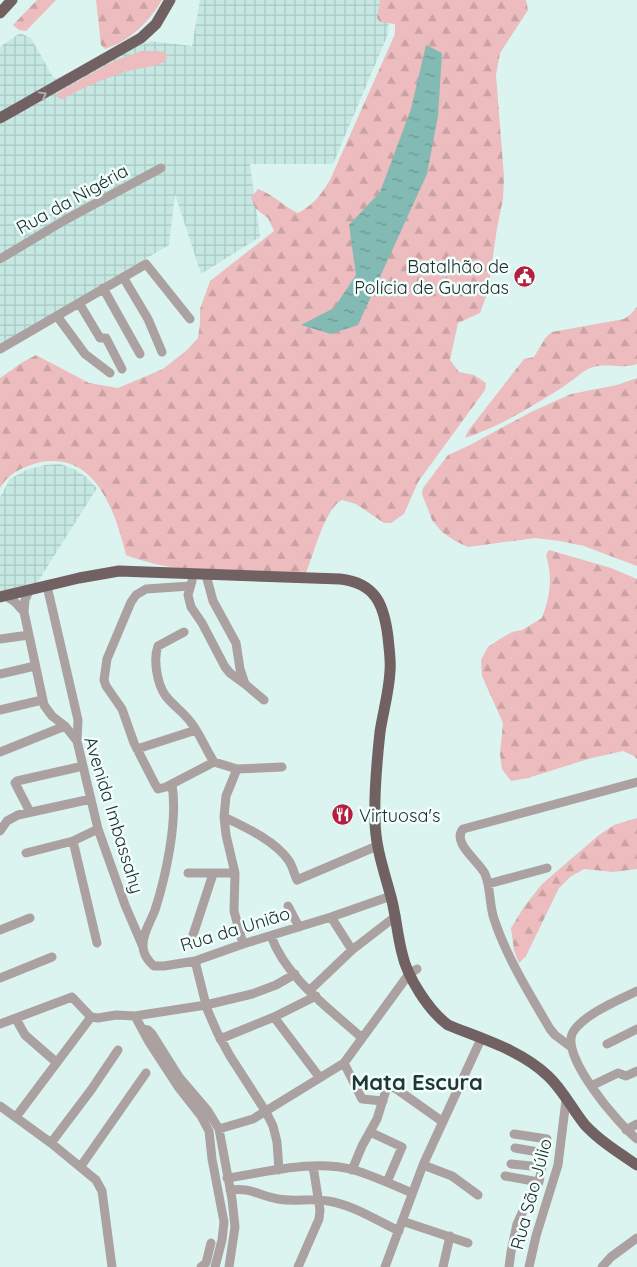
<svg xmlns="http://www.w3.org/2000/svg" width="637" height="1267" font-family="Quicksand,sans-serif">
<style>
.industrial{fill:url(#industrial-grid)}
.green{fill:#ecbcbe}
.forest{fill:url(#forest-firs)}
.water{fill:url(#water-ripples)}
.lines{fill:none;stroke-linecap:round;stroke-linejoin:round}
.minor{stroke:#aba1a1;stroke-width:9}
.major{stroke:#726162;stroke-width:11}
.oneway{stroke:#b1b0af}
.labels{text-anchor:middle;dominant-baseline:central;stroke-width:5;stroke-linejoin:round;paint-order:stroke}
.street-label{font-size:18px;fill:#232c2b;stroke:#f0fefc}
.poi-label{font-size:18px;fill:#232c2b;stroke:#f0fefc;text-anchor:end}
.district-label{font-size:22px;font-weight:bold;fill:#223634;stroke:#f0fefc}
</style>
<defs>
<pattern id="industrial-grid" width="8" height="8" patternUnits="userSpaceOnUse" patternTransform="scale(1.25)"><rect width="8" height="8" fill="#c6e8e3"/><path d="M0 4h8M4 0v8" fill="none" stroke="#aac7c3"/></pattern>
<pattern id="forest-firs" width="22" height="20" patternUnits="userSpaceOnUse" patternTransform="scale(1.25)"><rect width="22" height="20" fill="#ecbcbe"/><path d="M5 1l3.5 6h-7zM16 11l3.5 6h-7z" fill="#caa2a3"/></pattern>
<pattern id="water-ripples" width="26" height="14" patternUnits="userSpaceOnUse" patternTransform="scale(1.25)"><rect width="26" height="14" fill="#83bab4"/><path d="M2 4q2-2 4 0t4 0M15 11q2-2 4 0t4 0" fill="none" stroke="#6b9793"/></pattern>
</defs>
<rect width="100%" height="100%" fill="#dbf4f0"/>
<path class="industrial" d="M 200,0 L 390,0 L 388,34 L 333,164 L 250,164 L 260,237 L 201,274 L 175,194 L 169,245 L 0,345 L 0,47 L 20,33 L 31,38 L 54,79 L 151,41 L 192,46 Z
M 60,464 L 74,469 L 86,477 L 97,488 L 37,583 L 23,588 L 0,591 L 0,497 L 10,479 L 26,470 L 45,465 Z"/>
<path class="green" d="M 141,51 L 157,51 L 165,52 L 167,58 L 166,61 C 155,67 141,68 128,71 C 106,78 83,87 63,99 L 58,98 L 56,95 L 59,92 L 112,62 Z"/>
<path class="forest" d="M 37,0 L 56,0 L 26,31 L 19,30 L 13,25 Z
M 96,0 L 162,0 C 149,22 130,41 105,49 L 101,45 Z
M 380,0 L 526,0 L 528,10 L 500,53 L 496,75 L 504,177 L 503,199 L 497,228 L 488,291 L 480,313 L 458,323 L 450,360 L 459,372 L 474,375 L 486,383 L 485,390 L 418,482 L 404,514 L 391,523 L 384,523 L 356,504 L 342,500 C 324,509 314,555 305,575 C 249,572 179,576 126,555 C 115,511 95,449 37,463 C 22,467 8,474 0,488 L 0,378 L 23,362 L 36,355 L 89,383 L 118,388 L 163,369 L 187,350 L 198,338 L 200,324 L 200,309 L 210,281 L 274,231 L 268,218 L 256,209 L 251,198 L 258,189 C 273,194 283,206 298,213 C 313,205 321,195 330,180 L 395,34 L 395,24 L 380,22 L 377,18 Z
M 637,307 L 637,364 C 622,370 603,361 588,369 C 579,374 572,381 563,387 C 533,406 499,427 465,438 L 468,431 L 524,359 L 534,357 L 546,337 L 552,332 L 624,319 L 631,314 Z
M 637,378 L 637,566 L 584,546 L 560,541 L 535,538 L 468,547 L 455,541 L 442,532 L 432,520 L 422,494 L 423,488 L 448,455 L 468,446 L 531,412 L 571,394 L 617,385 Z
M 549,550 L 611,568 L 637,579 L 637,759 L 634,756 L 623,751 L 588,759 L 528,778 L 511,781 L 502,769 L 500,754 L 503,723 L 482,676 L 481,660 L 488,647 L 500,639 L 512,632 L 522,630 L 542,618 C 550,595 553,579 546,555 Z
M 637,818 L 637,869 L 613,872 L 584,869 L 570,877 L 559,888 L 526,956 L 519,963 L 514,951 L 511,928 L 524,907 L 542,884 L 599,835 L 614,825 Z"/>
<path class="water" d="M 426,45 L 442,53 L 438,116 L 427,174 L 358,325 L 331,334 L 301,325 L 334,308 L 356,275 L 349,225 L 380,192 L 411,109 Z"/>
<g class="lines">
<path class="minor" d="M 0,259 L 65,220 L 161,168
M 123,277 L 148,319 L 162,352
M 103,288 L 140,354
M 79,303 L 100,338 L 106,338 L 122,369
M 57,316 L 85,354 L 110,373
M 0,349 L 146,264 L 190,319
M 206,575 L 213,601 L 236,643 L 240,669 L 245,684 L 264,700
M 192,581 L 188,595 L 191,607 L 202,623 L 225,667 L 230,673 L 245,684
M 47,586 L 78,720 L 77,741
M 190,586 L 146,589 L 136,595 L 131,602 L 107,659 L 104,680 L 106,686 L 122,709 L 134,743 L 155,784 L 158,789 L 166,787 L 214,762 L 237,769 L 282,767
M 29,591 L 25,600 L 24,612 L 44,705 L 52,716 L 65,726 L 77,741 L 98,829 L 125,905 L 143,947
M 6,596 L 15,602 L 24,612
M 184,632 L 158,646 C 153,659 157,683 165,695 C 173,706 185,713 192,724 C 201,736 206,750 214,762
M 0,639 L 29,635
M 0,674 L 35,666
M 0,710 L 42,700
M 137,749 L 196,730
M 0,752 L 65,726
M 237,769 L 226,796 L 224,817 L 226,835 L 235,873 L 234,911 L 243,944
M 172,785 C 178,820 166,876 155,910 C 151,921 142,934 143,946 C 143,954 148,961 154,966 L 164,966 L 195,961 L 243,944 L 331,917 L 391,896
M 30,812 L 15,783 L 17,781 L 83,766
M 224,817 C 245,827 276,841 289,861 C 293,867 294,874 297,880 L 377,846
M 0,831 L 7,821 L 18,815 L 91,799
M 73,841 L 97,943
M 26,853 L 73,841 L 98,829
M 188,873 L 235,873
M 488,884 L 547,868
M 288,906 L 299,927
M 331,917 L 352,950
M 0,930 L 30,918
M 193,935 L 213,874
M 271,936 C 286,978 330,1009 362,1038
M 195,961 L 207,1009 L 217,1032 L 230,1056 L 266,1112 L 273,1126 L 277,1142 L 279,1170
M 0,978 L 52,957
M 309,991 L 352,950 L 396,916
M 637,991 C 619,1000 584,1014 573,1032 C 559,1055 619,1125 637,1139
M 135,1016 L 149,1042 L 179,1088 L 201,1116 L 209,1131 L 212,1159 L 224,1222 L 222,1240 L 215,1267
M 91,1017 L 98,1018 L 116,1015 L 135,1016 L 206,1005 L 252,994 L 276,985 L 295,974
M 274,1017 L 320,1078
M 16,1019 L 25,1035 L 56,1062
M 0,1024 L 72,997 L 91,1017
M 142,1029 L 148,1030 L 152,1034 L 179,1077 L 208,1111 L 219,1129 L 232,1199 L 235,1227 L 229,1267
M 220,1039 L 274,1017 L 316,996
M 607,1044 L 637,1029
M 571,1047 L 555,1035 L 550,1029 C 529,993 507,958 494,919 C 489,904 491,888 485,874 C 480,862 451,843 463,829 L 637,782
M 344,1063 L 362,1099 L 383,1101
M 591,1086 L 618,1073 L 626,1076 L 637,1071
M 0,1106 L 51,1143 L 96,1180 L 102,1191 L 112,1267
M 16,1117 L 91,1017
M 219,1129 L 253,1119 L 344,1063 L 409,974 L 417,969
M 626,1130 L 637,1124
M 370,1132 L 402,1147 L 387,1182
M 51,1143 L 91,1090 L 118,1050
M 515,1148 L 544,1153
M 511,1164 L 542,1167
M 423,1165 L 452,1176 L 478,1195
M 81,1166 L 146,1073
M 352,1170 L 362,1146 L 377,1119 L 387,1087 L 395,1088 L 443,1122
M 505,1176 L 539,1182
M 227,1178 C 268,1172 314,1159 354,1170 C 374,1176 393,1185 412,1193
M 230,1190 C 251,1187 259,1196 278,1199 C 295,1202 312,1198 328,1201 C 353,1205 376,1220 399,1231
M 402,1221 L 468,1243
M 201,1267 L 206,1263 L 211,1243
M 298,1267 L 319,1219 L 320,1210 L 313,1166
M 385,1267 L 423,1165 L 481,1039
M 443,1267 L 450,1236
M 509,1267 L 511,1252 L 517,1224 L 522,1213 L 539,1182 L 547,1139 L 514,1134
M 529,1267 L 536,1236 L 558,1165 L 566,1100
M 602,1267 L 611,1257 L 637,1238"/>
<path class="major" d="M 0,13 L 12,0
M 0,118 L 141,38 L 156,24 L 170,0
M 0,597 L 79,578 L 119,571 L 340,579 C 376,583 384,605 388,637 C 389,649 391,660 390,671 C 389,692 383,712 380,732 C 377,760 374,790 375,819 C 375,846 384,871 391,897 C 396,915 397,934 402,953 C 407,977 429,1011 448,1025 C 482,1039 521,1050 548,1076 C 563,1090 572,1109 585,1125 C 600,1141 619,1153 637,1165"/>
</g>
<defs><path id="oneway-chevron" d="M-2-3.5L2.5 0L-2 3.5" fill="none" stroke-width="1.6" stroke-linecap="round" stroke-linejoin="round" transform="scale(1.25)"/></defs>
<use class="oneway" href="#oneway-chevron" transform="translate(43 95) rotate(-29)"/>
<defs>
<symbol id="civic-disc" viewBox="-11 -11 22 22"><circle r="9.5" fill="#b2203f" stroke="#f0fefc"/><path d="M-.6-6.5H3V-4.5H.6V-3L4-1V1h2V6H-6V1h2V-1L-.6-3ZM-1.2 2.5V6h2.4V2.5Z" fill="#fff"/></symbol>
<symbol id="restaurant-disc" viewBox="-11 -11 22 22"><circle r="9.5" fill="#b2203f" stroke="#f0fefc"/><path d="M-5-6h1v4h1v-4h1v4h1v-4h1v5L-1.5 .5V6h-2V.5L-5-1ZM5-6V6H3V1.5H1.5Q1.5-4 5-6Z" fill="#fff"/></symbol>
</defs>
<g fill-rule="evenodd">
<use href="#civic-disc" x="512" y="264" width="25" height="25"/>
<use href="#restaurant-disc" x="330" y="802" width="25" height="25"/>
</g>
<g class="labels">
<g class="street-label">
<text transform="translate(72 199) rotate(-29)">Rua da Nigéria</text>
<text transform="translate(114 815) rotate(73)">Avenida Imbassahy</text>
<text transform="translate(235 929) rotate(-17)">Rua da União</text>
<text transform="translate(531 1194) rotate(-75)">Rua São Júlio</text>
</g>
<g class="poi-label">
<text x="509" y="266">Batalhão de<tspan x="509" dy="21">Polícia de Guardas</tspan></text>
<text x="359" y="815" text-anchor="start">Virtuosa's</text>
</g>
<g class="district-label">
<text x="417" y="1082">Mata Escura</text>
</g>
</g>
</svg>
